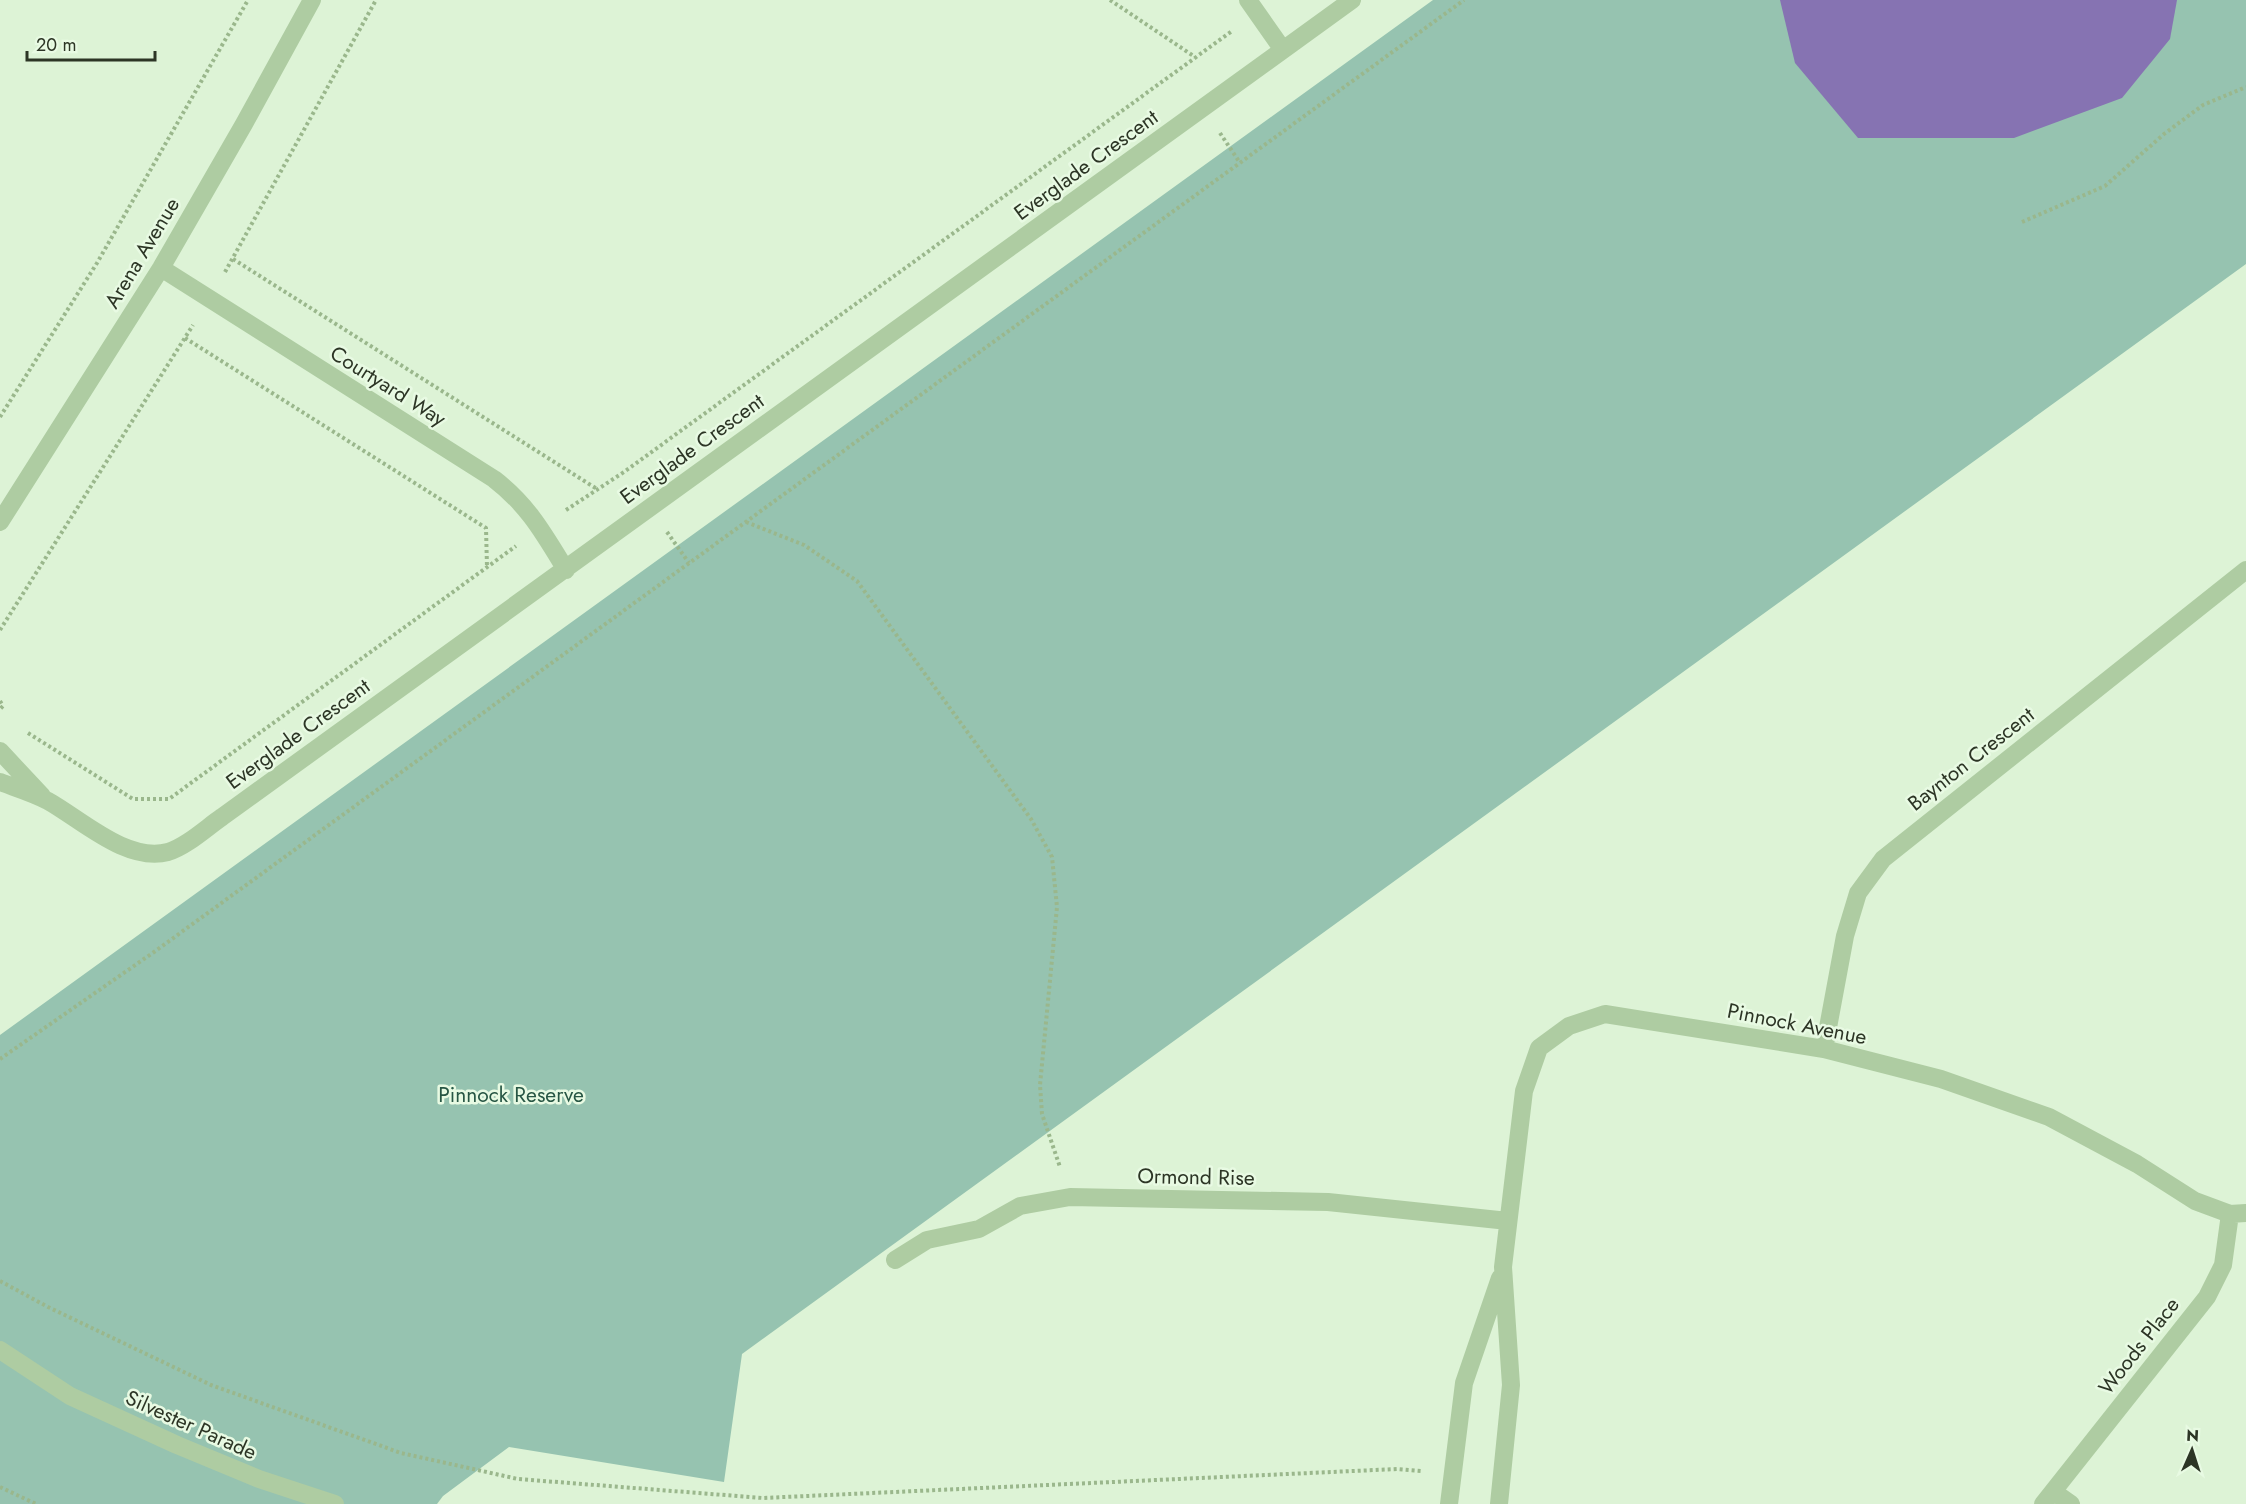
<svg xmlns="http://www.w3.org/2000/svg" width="2246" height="1504" font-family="Jost,sans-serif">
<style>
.green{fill:#96c3b0}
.water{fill:#8673b2}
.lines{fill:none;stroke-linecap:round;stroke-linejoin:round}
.path{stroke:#9ab78c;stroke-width:4;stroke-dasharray:3 3;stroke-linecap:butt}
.minor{stroke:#aecca2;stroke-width:18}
.labels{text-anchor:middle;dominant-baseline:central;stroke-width:5;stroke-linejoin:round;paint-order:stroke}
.street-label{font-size:21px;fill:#2c3525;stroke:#e8fae3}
.park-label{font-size:21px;fill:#275644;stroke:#e8fae3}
</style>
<rect width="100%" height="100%" fill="#ddf3d6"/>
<path class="green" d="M 1433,0 L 2246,0 L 2246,264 L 742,1354 L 724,1482 L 509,1447 L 443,1496 L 437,1504 L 0,1504 L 0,1035 Z"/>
<path class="water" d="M 1780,0 L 2177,0 L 2170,39 L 2122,98 L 2014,138 L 1858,138 L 1795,63 Z"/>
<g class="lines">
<path class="path" d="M 1110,0 L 1195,57
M 1220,133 L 1240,163
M 2022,222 L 2105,186 L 2164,134 L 2203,105 L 2246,87
M 233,259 L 597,489
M 225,272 L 376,0
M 185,338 L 486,528 L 487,567
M 0,417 L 97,263 L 248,0
M 566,510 L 624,472 L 1232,31
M 746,522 L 804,545 L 857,581 L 1031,819 L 1052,857 L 1057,907 L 1040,1085 L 1042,1114 L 1060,1167
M 667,532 L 689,563
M 0,630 L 193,325
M 0,701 L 3,706 L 0,709
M 28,733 L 133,799 L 169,799 L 516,546
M 0,1059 L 154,952 L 1464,0
M 0,1281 L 48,1307 L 211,1385 L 401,1453 L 518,1479 L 763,1498 L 1397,1469 L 1422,1471
M 0,1487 L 36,1504"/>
<path class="minor" d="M 1248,0 L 1283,50
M 161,268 L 494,479 C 528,505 544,534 566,570
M 0,522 L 161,268 L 244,124 L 312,0
M 0,751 L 42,796
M 0,782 C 16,788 33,793 48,801 C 82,820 127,863 168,852 C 187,846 206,828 222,817 L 1352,0
M 1824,1049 L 1845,936 L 1858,893 L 1883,859 L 2246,570
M 895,1260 L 927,1240 L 979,1229 L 1020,1206 L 1070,1197 L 1328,1202 L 1508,1221
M 0,1350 L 70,1396 L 177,1445 L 259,1479 L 335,1504
M 2054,1492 L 2071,1504
M 1449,1504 L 1464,1383 L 1500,1278
M 1499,1504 L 1511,1385 L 1503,1267 L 1524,1091 L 1539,1048 L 1569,1026 L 1605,1014 L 1824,1049 L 1941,1079 L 2049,1117 L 2137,1164 L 2195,1201 L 2230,1214 L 2246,1213
M 2043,1504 L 2207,1297 L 2223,1265 L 2230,1214"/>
</g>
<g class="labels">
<g class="street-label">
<text transform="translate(1086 165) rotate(-36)">Everglade Crescent</text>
<text transform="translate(142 253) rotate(-59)">Arena Avenue</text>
<text transform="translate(388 386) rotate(32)">Courtyard Way</text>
<text transform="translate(692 449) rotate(-36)">Everglade Crescent</text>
<text transform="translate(298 734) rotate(-36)">Everglade Crescent</text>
<text transform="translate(1971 759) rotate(-38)">Baynton Crescent</text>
<text transform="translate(1797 1024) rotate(11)">Pinnock Avenue</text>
<text transform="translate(1196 1177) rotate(1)">Ormond Rise</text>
<text transform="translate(2139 1346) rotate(-52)">Woods Place</text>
<text transform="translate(191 1425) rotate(24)">Silvester Parade</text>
</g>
<g class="park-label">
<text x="511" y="1095">Pinnock Reserve</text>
</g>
</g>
<g transform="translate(2192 1450) rotate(3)" stroke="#e8fae3" stroke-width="4.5" paint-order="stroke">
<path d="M0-4.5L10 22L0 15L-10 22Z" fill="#2c3525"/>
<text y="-9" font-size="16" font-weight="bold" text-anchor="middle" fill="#2c3525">N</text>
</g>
<path d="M27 51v9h128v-9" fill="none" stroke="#2c3525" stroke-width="3"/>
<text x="36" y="51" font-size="18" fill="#2c3525" stroke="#e8fae3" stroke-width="4.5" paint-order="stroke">20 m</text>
</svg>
